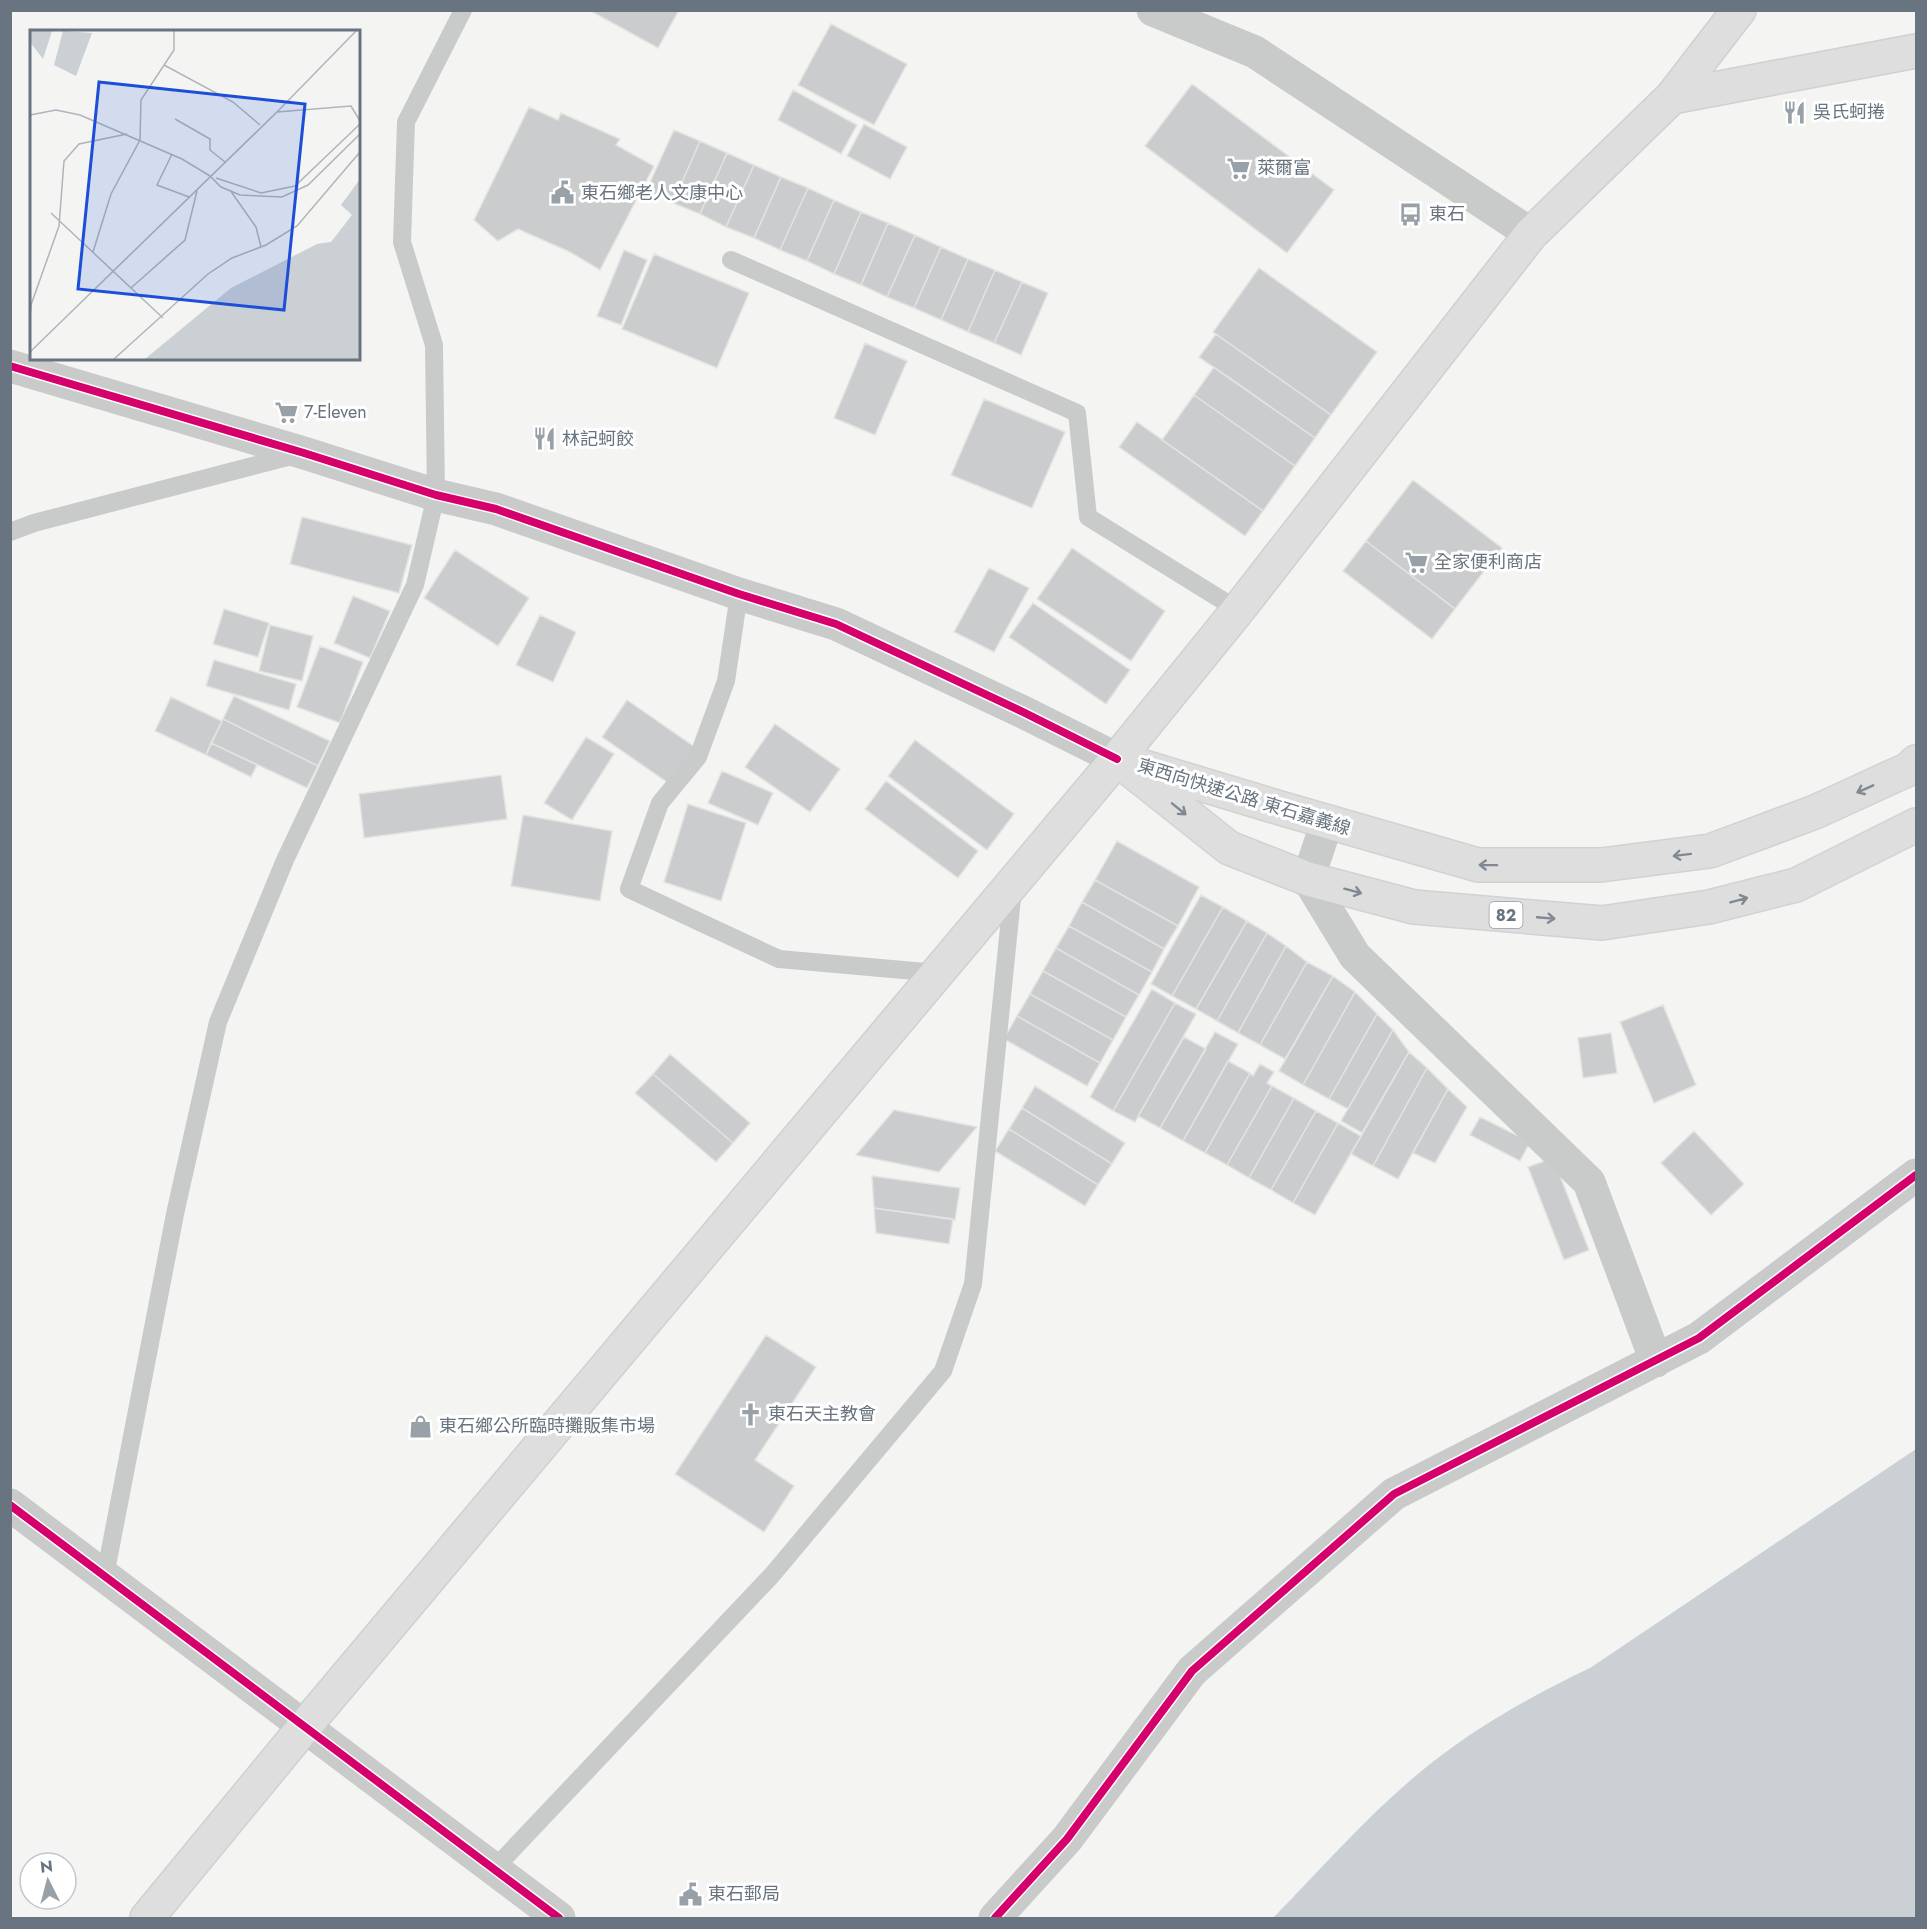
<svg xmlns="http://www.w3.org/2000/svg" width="1927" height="1929" font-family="Jost,'Noto Sans TC',sans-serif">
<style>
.water{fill:#cad0d3}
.building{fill:#cbcccd;stroke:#e3e3e2;stroke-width:1.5}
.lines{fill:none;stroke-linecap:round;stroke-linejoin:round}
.secondary-casing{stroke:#d0d0d1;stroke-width:36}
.primary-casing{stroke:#d1d2d2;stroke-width:36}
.service{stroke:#c9caca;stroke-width:18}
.minor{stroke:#c9caca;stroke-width:33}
.tertiary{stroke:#c9caca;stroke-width:33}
.secondary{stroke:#dededf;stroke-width:33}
.primary{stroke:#dededf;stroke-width:33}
.cycleway-casing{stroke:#fff;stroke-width:11}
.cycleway{stroke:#d6006c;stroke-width:8}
.oneway{stroke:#808992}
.labels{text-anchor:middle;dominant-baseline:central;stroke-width:6;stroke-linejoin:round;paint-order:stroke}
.shield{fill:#fff;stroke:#959ea5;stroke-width:1.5}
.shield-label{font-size:16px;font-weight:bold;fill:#68747f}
.poi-label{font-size:18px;fill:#68747f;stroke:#fff;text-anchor:start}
.street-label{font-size:18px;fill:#68747f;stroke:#fff}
.inset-road{fill:none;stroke:#afb5ba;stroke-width:1.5}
.view{fill:#1d4ed8;fill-opacity:0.15;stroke:#1d4ed8;stroke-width:3}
.inset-edge{fill:none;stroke:#68747f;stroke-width:3}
</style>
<rect width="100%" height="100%" fill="#f4f4f3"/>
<path class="water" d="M 1916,1449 L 1916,1918 L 1273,1918 C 1321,1869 1366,1817 1419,1773 C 1471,1730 1529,1697 1590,1668 Z"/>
<path class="building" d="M 589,10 L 679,10 L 658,48 Z
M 831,24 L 907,64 L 874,125 L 798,85 Z
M 1192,84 L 1334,190 L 1287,253 L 1145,146 Z
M 793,90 L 857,125 L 841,154 L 778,120 Z
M 529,107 L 558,120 L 561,113 L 620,139 L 616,145 L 654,166 L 600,270 L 570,252 L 518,229 L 498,241 L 474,220 Z
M 864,124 L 907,147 L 890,179 L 847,156 Z
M 674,130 L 700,141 L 673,203 L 646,191 Z
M 700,141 L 727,153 L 700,214 L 673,203 Z
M 727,153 L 754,165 L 726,227 L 700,214 Z
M 754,165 L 781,177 L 754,238 L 726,227 Z
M 781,177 L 808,188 L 780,250 L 754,238 Z
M 808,188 L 834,200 L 807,261 L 780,250 Z
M 834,200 L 861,212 L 834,274 L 807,261 Z
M 861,212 L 888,223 L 861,285 L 834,274 Z
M 888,223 L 915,235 L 887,297 L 861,285 Z
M 915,235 L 941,247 L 914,308 L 887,297 Z
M 941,247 L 968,259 L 941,320 L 914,308 Z
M 624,250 L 647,260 L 621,325 L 597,316 Z
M 654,254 L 749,293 L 717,368 L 622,329 Z
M 968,259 L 995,270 L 968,332 L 941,320 Z
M 1259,268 L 1377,352 L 1331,415 L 1213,332 Z
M 995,270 L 1022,282 L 994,343 L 968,332 Z
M 1022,282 L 1048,293 L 1021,355 L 994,343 Z
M 1216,334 L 1331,415 L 1315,438 L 1199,357 Z
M 865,343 L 907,361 L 875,435 L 834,418 Z
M 1214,367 L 1315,438 L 1295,466 L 1194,395 Z
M 1194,395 L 1295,466 L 1263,511 L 1162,440 Z
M 984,399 L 1065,432 L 1032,508 L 951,475 Z
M 1137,422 L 1263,511 L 1245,536 L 1119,447 Z
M 1413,480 L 1502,548 L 1455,609 L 1366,541 Z
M 302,517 L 412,545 L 399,593 L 290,564 Z
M 1366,541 L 1455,609 L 1432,639 L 1343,571 Z
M 1072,548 L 1165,611 L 1131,661 L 1037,599 Z
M 455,550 L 529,598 L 498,646 L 424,598 Z
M 989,568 L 1029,588 L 994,652 L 954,632 Z
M 353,596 L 390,611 L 370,658 L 334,643 Z
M 1033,603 L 1130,670 L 1106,704 L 1009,637 Z
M 224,609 L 269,623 L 258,657 L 213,644 Z
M 540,615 L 576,632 L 553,682 L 516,665 Z
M 270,625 L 313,636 L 302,681 L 259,671 Z
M 320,646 L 363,662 L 340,723 L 297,707 Z
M 214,660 L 296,684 L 289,710 L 206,686 Z
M 234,696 L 330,741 L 318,766 L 223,719 Z
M 171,697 L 222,721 L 206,755 L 155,731 Z
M 627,700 L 699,750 L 674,787 L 602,737 Z
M 223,719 L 318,766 L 307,788 L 211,743 Z
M 775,724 L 840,769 L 810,812 L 745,767 Z
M 586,737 L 614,754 L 572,820 L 544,803 Z
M 915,740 L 1014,814 L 987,850 L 888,776 Z
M 211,743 L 257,765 L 251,777 L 206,755 Z
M 722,771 L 773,793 L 758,825 L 708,803 Z
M 501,775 L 507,819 L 364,838 L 359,794 Z
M 886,781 L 978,851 L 958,878 L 865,809 Z
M 688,804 L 746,823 L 721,901 L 664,882 Z
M 523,815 L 612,831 L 600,901 L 511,886 Z
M 1117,841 L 1199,887 L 1178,926 L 1095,880 Z
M 1095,880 L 1178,926 L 1164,949 L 1082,902 Z
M 1201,895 L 1223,907 L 1172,996 L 1151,984 Z
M 1082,902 L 1164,949 L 1152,972 L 1069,926 Z
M 1223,907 L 1247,921 L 1196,1009 L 1172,996 Z
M 1247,921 L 1267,933 L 1217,1021 L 1196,1009 Z
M 1069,926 L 1152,972 L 1139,995 L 1056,948 Z
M 1267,933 L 1286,946 L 1238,1033 L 1217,1021 Z
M 1286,946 L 1307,962 L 1260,1045 L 1238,1033 Z
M 1056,948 L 1139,995 L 1126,1017 L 1043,971 Z
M 1307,962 L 1333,976 L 1285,1059 L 1260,1045 Z
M 1043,971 L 1126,1017 L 1113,1040 L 1030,994 Z
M 1333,976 L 1355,992 L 1303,1085 L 1279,1071 Z
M 1152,989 L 1175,1003 L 1113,1111 L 1090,1097 Z
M 1355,992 L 1377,1014 L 1329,1099 L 1303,1085 Z
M 1030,994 L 1113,1040 L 1100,1063 L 1017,1016 Z
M 1175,1003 L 1196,1014 L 1135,1122 L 1113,1111 Z
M 1663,1005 L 1696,1085 L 1654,1103 L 1620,1022 Z
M 1377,1014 L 1393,1030 L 1348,1109 L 1329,1099 Z
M 1017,1016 L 1100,1063 L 1087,1086 L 1004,1039 Z
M 1393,1030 L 1409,1052 L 1362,1133 L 1341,1121 Z
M 1215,1032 L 1238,1044 L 1183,1141 L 1160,1128 Z
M 1611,1033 L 1617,1073 L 1583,1078 L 1578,1038 Z
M 1184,1037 L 1206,1049 L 1160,1128 L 1138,1116 Z
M 1409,1052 L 1427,1068 L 1373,1166 L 1351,1154 Z
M 670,1054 L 750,1123 L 733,1143 L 653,1074 Z
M 1228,1061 L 1250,1073 L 1205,1153 L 1183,1141 Z
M 1260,1064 L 1274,1072 L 1267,1083 L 1272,1086 L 1227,1165 L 1205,1153 L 1250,1073 L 1253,1076 Z
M 1427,1068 L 1448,1089 L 1398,1179 L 1373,1166 Z
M 653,1074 L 733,1143 L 716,1162 L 635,1093 Z
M 1035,1086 L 1125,1143 L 1112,1164 L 1022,1108 Z
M 1272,1086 L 1294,1098 L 1249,1178 L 1227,1165 Z
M 1448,1089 L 1467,1107 L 1435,1163 L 1413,1153 Z
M 1294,1098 L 1316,1111 L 1271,1190 L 1249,1178 Z
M 1022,1108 L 1112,1164 L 1098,1185 L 1009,1129 Z
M 894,1110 L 977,1127 L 939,1172 L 856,1155 Z
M 1316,1111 L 1338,1123 L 1293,1203 L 1271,1190 Z
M 1480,1117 L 1530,1142 L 1520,1161 L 1470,1135 Z
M 1338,1123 L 1361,1136 L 1315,1215 L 1293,1203 Z
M 1009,1129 L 1098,1185 L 1085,1206 L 995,1151 Z
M 1694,1131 L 1744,1184 L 1711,1215 L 1661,1163 Z
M 1553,1158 L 1589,1250 L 1564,1260 L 1528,1167 Z
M 872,1176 L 960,1188 L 955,1220 L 874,1208 Z
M 874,1208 L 953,1219 L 949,1244 L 876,1233 Z
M 766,1335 L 816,1367 L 755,1460 L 794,1486 L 764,1532 L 675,1474 Z"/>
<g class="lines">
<defs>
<path id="secondary" d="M 1672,97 L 1739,10
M 147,1918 L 305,1726 L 1117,759 L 1238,610 L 1531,234 L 1672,97 L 1916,51"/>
<path id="primary" d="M 1117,759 L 1229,848 L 1308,879 L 1414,907 L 1602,923 L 1709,907 L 1796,885 L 1916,825
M 1134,764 L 1280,808 L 1478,865 L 1601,865 L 1710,851 L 1815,812 L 1909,769 L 1916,762"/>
</defs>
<use href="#secondary" class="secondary-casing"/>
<use href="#primary" class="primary-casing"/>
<path class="service" d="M 731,260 L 1077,413 L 1088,517 L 1238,610
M 10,532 L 34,523 L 295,455
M 739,594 L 726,681 L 698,757 L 660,803 L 629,889 L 779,959 L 937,973
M 105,1576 L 175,1214 L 218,1022 L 285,860 L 415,585 L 436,495 L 434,345 L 402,242 L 406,122 L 463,10
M 494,1869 L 772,1575 L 943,1371 L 973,1284 L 1013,888"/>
<path class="minor" d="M 1327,822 L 1308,879 L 1355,956 L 1589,1182 L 1656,1361
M 10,1505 L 559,1918
M 995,1918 L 1067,1839 L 1192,1671 L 1394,1494 L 1699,1338 L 1916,1175"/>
<path class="tertiary" d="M 1153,10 L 1255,52 L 1531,234
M 10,366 L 304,453 L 436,495 L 496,509 L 739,594 L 836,624 L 1023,712 L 1117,759"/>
<use href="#secondary" class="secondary"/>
<use href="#primary" class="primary"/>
<defs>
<path id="cycleway" d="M 10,366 L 304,453 L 436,495 L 496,509 L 739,594 L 836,624 L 1023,712 L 1117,759
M 10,1505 L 559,1918
M 995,1918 L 1067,1839 L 1192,1671 L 1394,1494 L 1699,1338 L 1916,1175"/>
</defs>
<use href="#cycleway" class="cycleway-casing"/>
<use href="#cycleway" class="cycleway"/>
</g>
<defs><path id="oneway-shaft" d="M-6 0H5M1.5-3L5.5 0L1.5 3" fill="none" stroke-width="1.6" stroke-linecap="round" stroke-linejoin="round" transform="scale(1.5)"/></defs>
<g class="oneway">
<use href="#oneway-shaft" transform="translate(1865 789) rotate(156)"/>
<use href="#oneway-shaft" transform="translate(1179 809) rotate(39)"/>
<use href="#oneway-shaft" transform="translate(1682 855) rotate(173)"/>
<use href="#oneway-shaft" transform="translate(1488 865) rotate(-179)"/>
<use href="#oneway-shaft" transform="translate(1353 891) rotate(15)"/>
<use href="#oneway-shaft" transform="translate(1739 900) rotate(-15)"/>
<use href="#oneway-shaft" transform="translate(1546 918) rotate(5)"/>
</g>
<defs>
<symbol id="restaurant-bare" viewBox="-9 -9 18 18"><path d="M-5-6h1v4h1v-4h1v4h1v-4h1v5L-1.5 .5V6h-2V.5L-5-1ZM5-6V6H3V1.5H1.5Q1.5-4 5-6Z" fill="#99a1a8" stroke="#fff" stroke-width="2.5" paint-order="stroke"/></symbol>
<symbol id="supermarket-bare" viewBox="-9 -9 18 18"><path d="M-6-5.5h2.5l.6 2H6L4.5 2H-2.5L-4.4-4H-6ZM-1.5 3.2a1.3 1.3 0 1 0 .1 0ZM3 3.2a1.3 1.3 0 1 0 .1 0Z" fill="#99a1a8" stroke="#fff" stroke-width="2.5" paint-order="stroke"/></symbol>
<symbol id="civic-bare" viewBox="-9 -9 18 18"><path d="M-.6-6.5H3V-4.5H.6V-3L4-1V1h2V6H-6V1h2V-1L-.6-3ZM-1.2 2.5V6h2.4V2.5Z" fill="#99a1a8" stroke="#fff" stroke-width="2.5" paint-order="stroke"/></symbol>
<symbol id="bus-bare" viewBox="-9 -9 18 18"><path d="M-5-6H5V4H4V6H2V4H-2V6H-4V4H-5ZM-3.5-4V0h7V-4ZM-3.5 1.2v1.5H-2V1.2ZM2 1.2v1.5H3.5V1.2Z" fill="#99a1a8" stroke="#fff" stroke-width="2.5" paint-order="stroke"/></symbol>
<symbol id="church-bare" viewBox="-9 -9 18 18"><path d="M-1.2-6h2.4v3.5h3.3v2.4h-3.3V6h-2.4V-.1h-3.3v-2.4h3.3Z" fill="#99a1a8" stroke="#fff" stroke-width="2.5" paint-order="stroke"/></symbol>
<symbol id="shop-bare" viewBox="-9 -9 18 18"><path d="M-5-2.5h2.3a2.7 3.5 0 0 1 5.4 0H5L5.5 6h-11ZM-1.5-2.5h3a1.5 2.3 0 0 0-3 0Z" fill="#99a1a8" stroke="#fff" stroke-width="2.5" paint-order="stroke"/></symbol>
</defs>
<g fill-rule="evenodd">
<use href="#restaurant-bare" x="1778" y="96" width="33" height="33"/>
<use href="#supermarket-bare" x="1222" y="152" width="33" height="33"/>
<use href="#civic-bare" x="546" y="176" width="33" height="33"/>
<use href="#bus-bare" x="1394" y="198" width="33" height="33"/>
<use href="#supermarket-bare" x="270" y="396" width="33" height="33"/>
<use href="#restaurant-bare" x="528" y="422" width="33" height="33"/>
<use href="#supermarket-bare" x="1400" y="546" width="33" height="33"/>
<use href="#church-bare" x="734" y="1398" width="33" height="33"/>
<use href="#shop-bare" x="404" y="1410" width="33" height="33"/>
<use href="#civic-bare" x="674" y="1878" width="33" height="33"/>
</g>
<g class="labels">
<rect class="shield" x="1489.5" y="902" width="33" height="26" rx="4.5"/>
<g class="shield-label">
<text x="1506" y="915">82</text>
</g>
<g class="poi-label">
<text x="1813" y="112">吳氏蚵捲</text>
<text x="1257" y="168">萊爾富</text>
<text x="581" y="193">東石鄉老人文康中心</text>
<text x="1429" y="214">東石</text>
<text x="304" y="412">7-Eleven</text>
<text x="562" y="439">林記蚵餃</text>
<text x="1434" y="562">全家便利商店</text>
<text x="768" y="1414">東石天主教會</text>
<text x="439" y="1426">東石鄉公所臨時攤販集市場</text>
<text x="708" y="1894">東石郵局</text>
</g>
<g class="street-label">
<text transform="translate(1244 797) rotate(17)">東西向快速公路 東石嘉義線</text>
</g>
</g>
<g transform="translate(30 30)">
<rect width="330" height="330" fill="#f4f4f3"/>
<path d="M 0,1 L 22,1 L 13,29 L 0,12 ZM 33,1 L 62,3 L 46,46 L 24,35 ZM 330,149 L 330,329 L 115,329 L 201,258 L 287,214 L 301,212 L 322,185 L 311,175 Z" fill="#cad0d3"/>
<path class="inset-road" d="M 134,35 L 203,72 L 230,95M 247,82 L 326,1M 0,85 L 26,80 L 50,85 L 152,129 L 180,146M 145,89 L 180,109 L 180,120 L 195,132M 142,124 L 127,155 L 159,167M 180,146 L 191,157 L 210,165 L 252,167 L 278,155 L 330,104M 186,148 L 231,163 L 265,156 L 330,94M 200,160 L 226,197 L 231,217M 21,183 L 133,288M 63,222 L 81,164 L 110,110 L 111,70 L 144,20 L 144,1M 101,258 L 155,210 L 167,161M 0,289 L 1,275 L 29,196 L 34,131 L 49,114 L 97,104M 0,322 L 247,82 L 321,76 L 330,91M 84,329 L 178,244 L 202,228 L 236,215 L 267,196 L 330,122"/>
<path class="view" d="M 69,52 L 275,74 L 254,280 L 48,259 Z"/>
<rect width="330" height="330" class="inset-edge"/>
</g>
<rect width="1927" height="1929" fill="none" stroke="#68747f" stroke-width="24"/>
<g transform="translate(48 1881) rotate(354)"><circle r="28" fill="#ffffff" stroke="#c3c7cc" stroke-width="1.5"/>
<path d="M0-4.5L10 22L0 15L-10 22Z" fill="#99a1a8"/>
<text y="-9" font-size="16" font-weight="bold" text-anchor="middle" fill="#68747f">N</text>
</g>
</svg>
